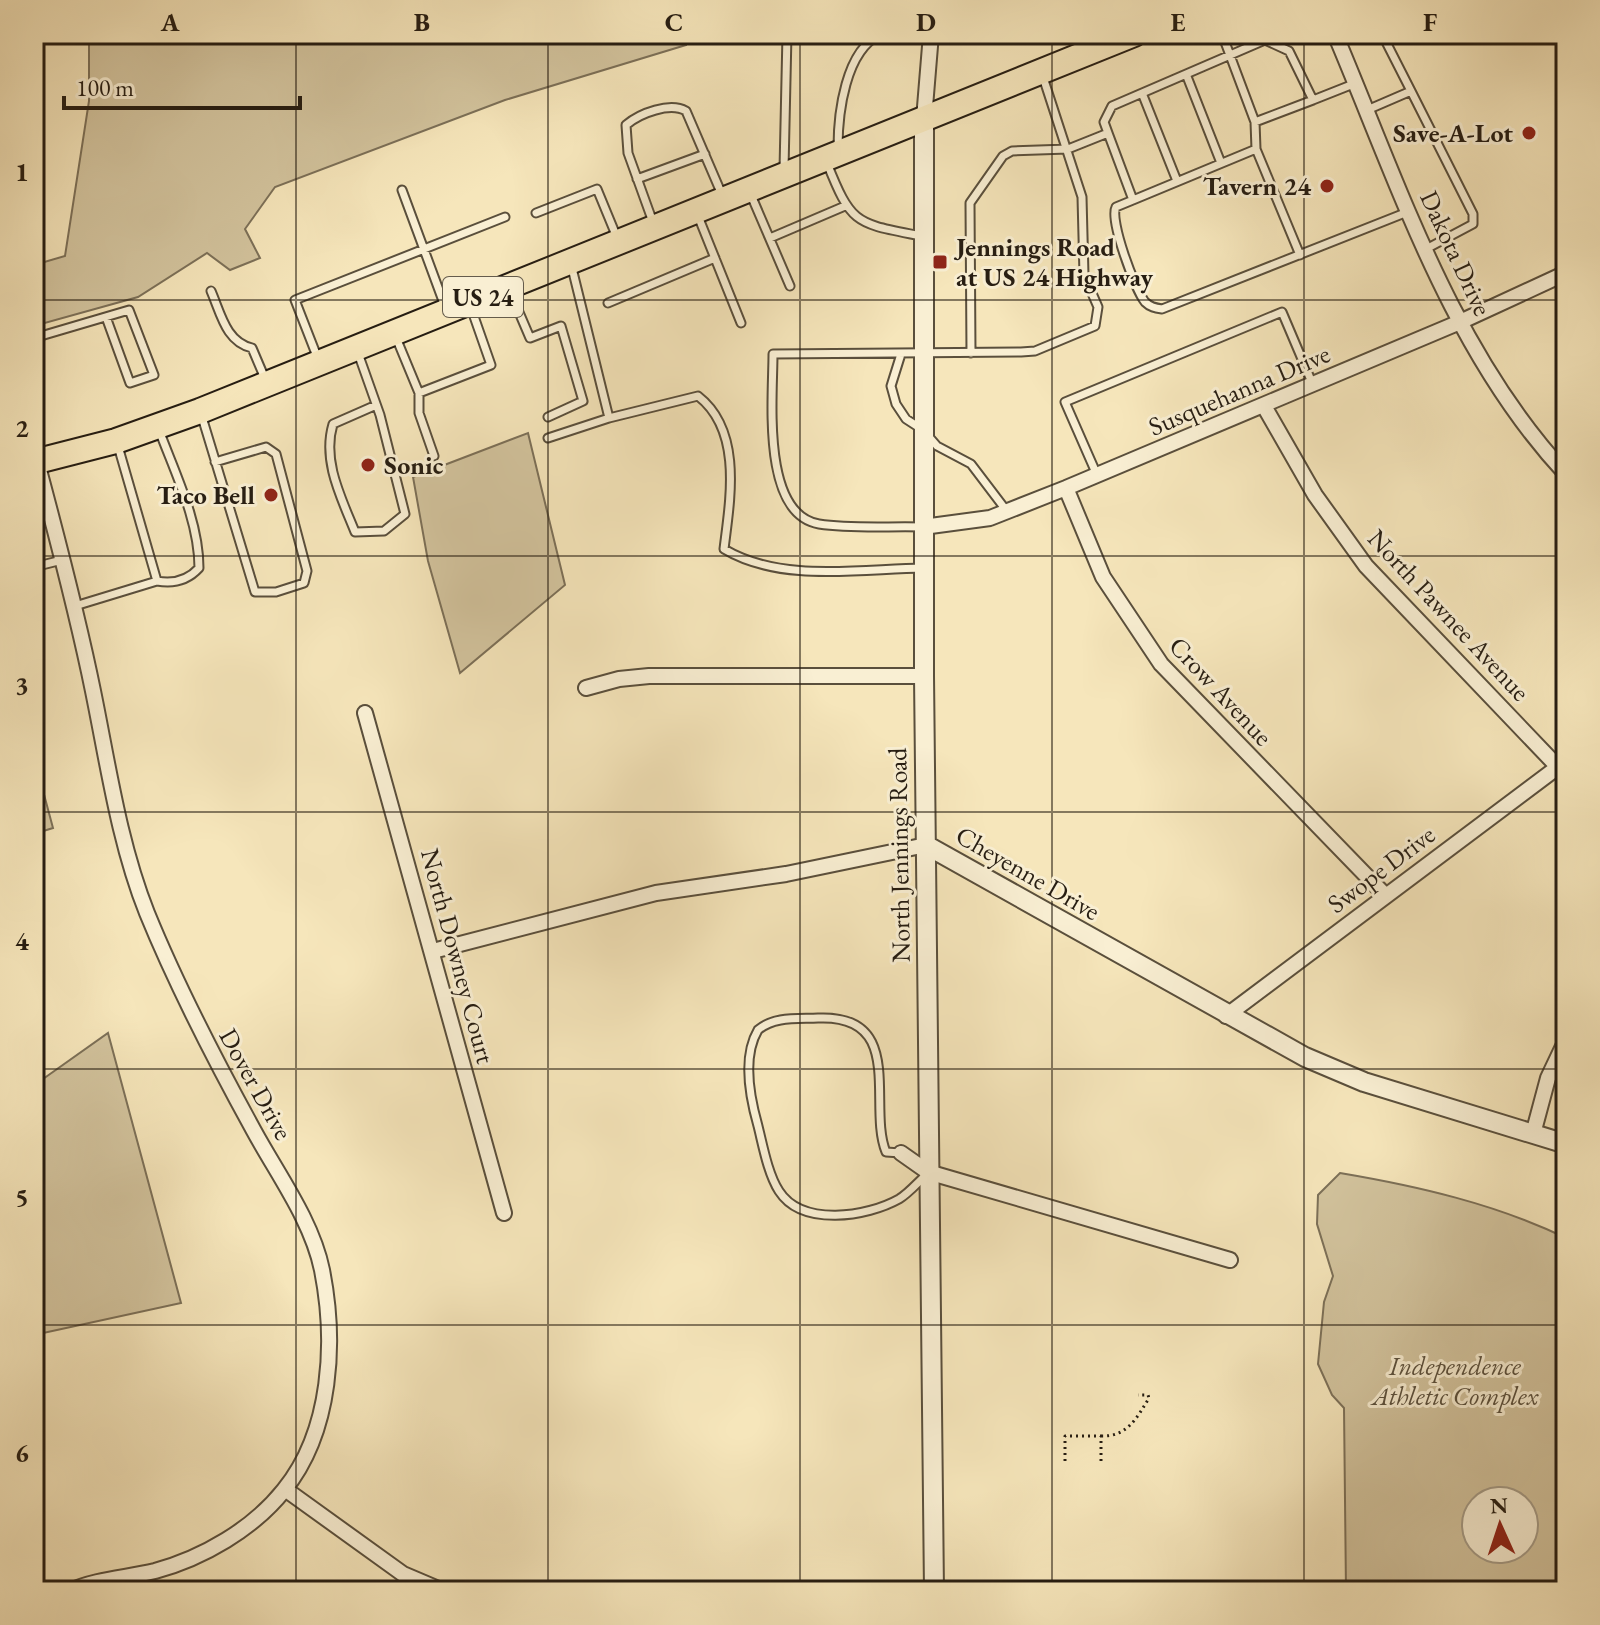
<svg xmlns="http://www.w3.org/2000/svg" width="1600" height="1625" font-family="'EB Garamond',serif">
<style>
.green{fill:#d3c49e;stroke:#7c7058;stroke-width:2;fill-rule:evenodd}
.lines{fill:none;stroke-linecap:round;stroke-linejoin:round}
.service-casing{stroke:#5a4f3c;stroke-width:11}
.minor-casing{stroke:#5a4f3c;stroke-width:18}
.tertiary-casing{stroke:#5a4f3c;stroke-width:22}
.trunk-casing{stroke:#261d12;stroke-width:28}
.path{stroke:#261d12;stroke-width:3;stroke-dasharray:2 4;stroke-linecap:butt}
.service{stroke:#f9efd3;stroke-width:7}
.minor{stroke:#f9efd3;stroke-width:14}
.tertiary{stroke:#f9efd3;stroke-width:18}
.trunk{stroke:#f6e6bb;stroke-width:24}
.grid{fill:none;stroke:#261d12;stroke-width:2;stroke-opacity:0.55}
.poi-dot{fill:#8f2418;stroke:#f9efd3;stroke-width:3}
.labels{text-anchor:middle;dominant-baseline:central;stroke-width:6;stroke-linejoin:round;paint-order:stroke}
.shield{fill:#f9efd3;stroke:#655c4c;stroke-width:2}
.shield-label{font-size:24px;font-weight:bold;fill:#261d12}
.poi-label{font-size:26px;font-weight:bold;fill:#261d12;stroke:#f9efd3;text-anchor:end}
.street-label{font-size:26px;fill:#261d12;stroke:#f9efd3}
.park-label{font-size:26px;font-style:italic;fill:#5a4f3c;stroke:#f9efd3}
.neatline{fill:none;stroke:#261d12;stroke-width:3}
.grid-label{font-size:26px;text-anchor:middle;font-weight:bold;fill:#261d12}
</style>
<rect width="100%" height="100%" fill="#f6e6bb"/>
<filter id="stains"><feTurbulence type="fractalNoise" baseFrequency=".0025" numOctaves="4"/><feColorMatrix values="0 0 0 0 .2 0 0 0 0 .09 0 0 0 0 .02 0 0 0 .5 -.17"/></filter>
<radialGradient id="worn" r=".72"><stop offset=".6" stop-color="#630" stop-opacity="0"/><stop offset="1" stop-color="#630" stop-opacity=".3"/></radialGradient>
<path class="green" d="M 89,34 L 684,34 L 686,45 L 505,100 L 275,187 L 245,229 L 260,258 L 230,270 L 207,253 L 138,297 L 34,326 L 34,265 L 65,256 L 89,101 Z
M 528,433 L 565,585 L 460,673 L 428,561 L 413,477 Z
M 34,757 L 53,828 L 34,834 Z
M 108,1033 L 181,1303 L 34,1335 L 34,1070 L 43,1079 Z
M 1340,1173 C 1417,1186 1496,1204 1566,1238 L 1566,1591 L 1346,1591 L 1344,1408 L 1332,1395 L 1318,1364 L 1324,1302 L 1333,1276 L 1317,1224 L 1318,1195 ZM 1476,1501 L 1524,1501 L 1524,1549 L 1476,1549 Z"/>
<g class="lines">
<defs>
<path id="service" d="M 1222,34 L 1255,122 L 1256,149 L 1300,255
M 1186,74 L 1221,163
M 1411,91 L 1473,214 L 1473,224 L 1426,249
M 1142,93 L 1177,181
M 1367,110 L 1411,91 L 1382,34
M 1255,122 L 1313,100
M 1108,133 L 1133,200 L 1116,207 C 1109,220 1135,289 1145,302 C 1150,307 1155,308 1162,309 L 1410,211
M 838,148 C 838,114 845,50 881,34
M 827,163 C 852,226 856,223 921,236
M 784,169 L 787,34
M 637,179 L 705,154
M 402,190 L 446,309
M 751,195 L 790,286
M 1133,200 L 1256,149
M 536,213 L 597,189 L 618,240
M 698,216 L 741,323
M 654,225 L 628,153 L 626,125 C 640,113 670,102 686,111 L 723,197
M 770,238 L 845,206
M 571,264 L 609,418 L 698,396 C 743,431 730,500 724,549 C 781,583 859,569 923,568
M 509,289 L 530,338 L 561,326 L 583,401 L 548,417
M 211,291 C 221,314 226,342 252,348 L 266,381
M 608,303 L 715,258
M 395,335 L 419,393 L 491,365 L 470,305
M 34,338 L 129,310 L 154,375 L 130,383 L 106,317
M 358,353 L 380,415 L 405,514 L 384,531 L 355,532 C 341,497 322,461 333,424 L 374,406
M 971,353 L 970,203 L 1003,156 L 1012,151 L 1068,149 L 1108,133 L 1104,122 L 1112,106 L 1265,40 L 1289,51 L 1313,100 L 1356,83
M 901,354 L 891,386 L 896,404 L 906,419 L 923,430 L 937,446 L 971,464 L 1006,510
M 318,359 L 295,300 L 505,217
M 419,393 L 419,413 L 434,456
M 202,417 L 255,592 L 276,592 L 304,583 L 307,571 L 276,454 L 266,447 L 215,462
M 548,438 L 609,418
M 118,446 L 157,581 C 173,584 188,580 199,568 C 199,521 175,473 159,430
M 1097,475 L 1065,402 L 1282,312 L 1313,385
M 923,527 C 889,526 852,529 819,524 C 761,514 773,398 773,354 L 1021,352 L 1035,351 L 1095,326 L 1098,307 L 1084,275 L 1082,197 L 1042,74
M 34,567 L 62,560
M 75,606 L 157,581
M 901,1153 L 886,1152 C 867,1106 907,1014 818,1018 C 798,1019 774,1016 758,1030 C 742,1057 750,1098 758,1126 C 763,1146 768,1174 779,1191 C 802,1227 867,1217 899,1199 C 909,1193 918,1182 927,1174"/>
<path id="minor" d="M 1335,34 C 1399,185 1452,352 1566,474
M 924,119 L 931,34
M 1264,406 L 1315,495 L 1366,566 L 1558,767
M 35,455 C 56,533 77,612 93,691 C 108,764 119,843 147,913 C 178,989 215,1060 254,1131 C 278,1175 312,1221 322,1270 C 336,1341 332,1431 284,1490 C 253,1529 203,1558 155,1571 C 126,1578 97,1579 70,1591
M 1066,488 L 1103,577 L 1161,664 L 1385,895
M 923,527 L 990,518 L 1066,488 L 1460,322 L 1566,273
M 586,688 L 619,679 L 649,676 L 924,676
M 365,713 L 504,1213
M 433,951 L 656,893 L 786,874 L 926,845
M 1226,1016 L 1566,761
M 1533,1134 L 1548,1078 L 1566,1040
M 901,1153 L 928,1172 L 1230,1260
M 285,1489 L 403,1574 L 443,1591"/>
<path id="tertiary" d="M 924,119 L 924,676 L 934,1591
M 926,845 L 1305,1057 L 1364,1082 L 1566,1144"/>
<path id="trunk" d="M 34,462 L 116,441 L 200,411 L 1134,34"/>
</defs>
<use href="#service" class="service-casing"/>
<use href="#minor" class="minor-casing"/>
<use href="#tertiary" class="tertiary-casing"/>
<use href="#trunk" class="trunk-casing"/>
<path class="path" d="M 1101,1436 C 1127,1437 1137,1418 1149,1398 L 1148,1395 L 1138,1395
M 1065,1461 L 1065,1436 L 1101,1436 L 1101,1465"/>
<use href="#service" class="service"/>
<use href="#minor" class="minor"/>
<use href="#tertiary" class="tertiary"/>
<use href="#trunk" class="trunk"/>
</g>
<path class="grid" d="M 296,34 L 296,1591M 548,34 L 548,1591M 800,34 L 800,1591M 1052,34 L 1052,1591M 1304,34 L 1304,1591M 34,300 L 1566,300M 34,556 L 1566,556M 34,812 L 1566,812M 34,1069 L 1566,1069M 34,1325 L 1566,1325"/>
<g class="poi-dot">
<circle cx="1529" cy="133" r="8"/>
<circle cx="1327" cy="186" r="8"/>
<rect x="932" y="254" width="16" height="16" rx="4"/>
<circle cx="368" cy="465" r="8"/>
<circle cx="271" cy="495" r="8"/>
</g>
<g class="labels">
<rect class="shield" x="443" y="277" width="80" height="40" rx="6"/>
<g class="shield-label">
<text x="483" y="297">US 24</text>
</g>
<g class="poi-label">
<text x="1513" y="133">Save-A-Lot</text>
<text x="1311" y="186">Tavern 24</text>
<text x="956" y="247" text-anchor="start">Jennings Road<tspan x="956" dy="30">at US 24 Highway</tspan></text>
<text x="384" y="465" text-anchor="start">Sonic</text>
<text x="255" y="495">Taco Bell</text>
</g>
<g class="street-label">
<text transform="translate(1456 253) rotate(65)">Dakota Drive</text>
<text transform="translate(1239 390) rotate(-23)">Susquehanna Drive</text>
<text transform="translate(1449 615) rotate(47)">North Pawnee Avenue</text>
<text transform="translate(1221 691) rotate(47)">Crow Avenue</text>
<text transform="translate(899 855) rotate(-91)">North Jennings Road</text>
<text transform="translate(1381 869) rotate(-37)">Swope Drive</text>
<text transform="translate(1028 873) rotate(30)">Cheyenne Drive</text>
<text transform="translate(458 956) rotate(75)">North Downey Court</text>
<text transform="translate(256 1084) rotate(61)">Dover Drive</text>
</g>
<g class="park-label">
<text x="1455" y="1366">Independence<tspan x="1455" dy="30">Athletic Complex</tspan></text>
</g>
</g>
<rect width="1600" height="1625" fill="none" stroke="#f6e6bb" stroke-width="88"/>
<g transform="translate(1500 1525) rotate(357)"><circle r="38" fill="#f9efd3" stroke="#a59b86" stroke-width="2"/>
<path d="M0-6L14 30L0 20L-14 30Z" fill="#8f2418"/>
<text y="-12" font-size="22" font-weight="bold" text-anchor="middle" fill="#261d12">N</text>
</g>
<path d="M64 96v12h236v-12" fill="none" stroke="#261d12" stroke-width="4"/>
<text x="76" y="96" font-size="24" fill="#261d12" stroke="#f9efd3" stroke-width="6" paint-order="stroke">100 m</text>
<rect x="44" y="44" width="1512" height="1537" class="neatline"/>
<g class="grid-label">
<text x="170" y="31">A</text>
<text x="422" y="31">B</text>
<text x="674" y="31">C</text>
<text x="926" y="31">D</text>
<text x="1178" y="31">E</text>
<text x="1430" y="31">F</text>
<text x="22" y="181">1</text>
<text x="22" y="437">2</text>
<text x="22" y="694">3</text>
<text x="22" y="950">4</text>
<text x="22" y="1206">5</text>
<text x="22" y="1462">6</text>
</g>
<rect width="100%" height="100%" filter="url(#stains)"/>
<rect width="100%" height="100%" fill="url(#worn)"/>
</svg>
